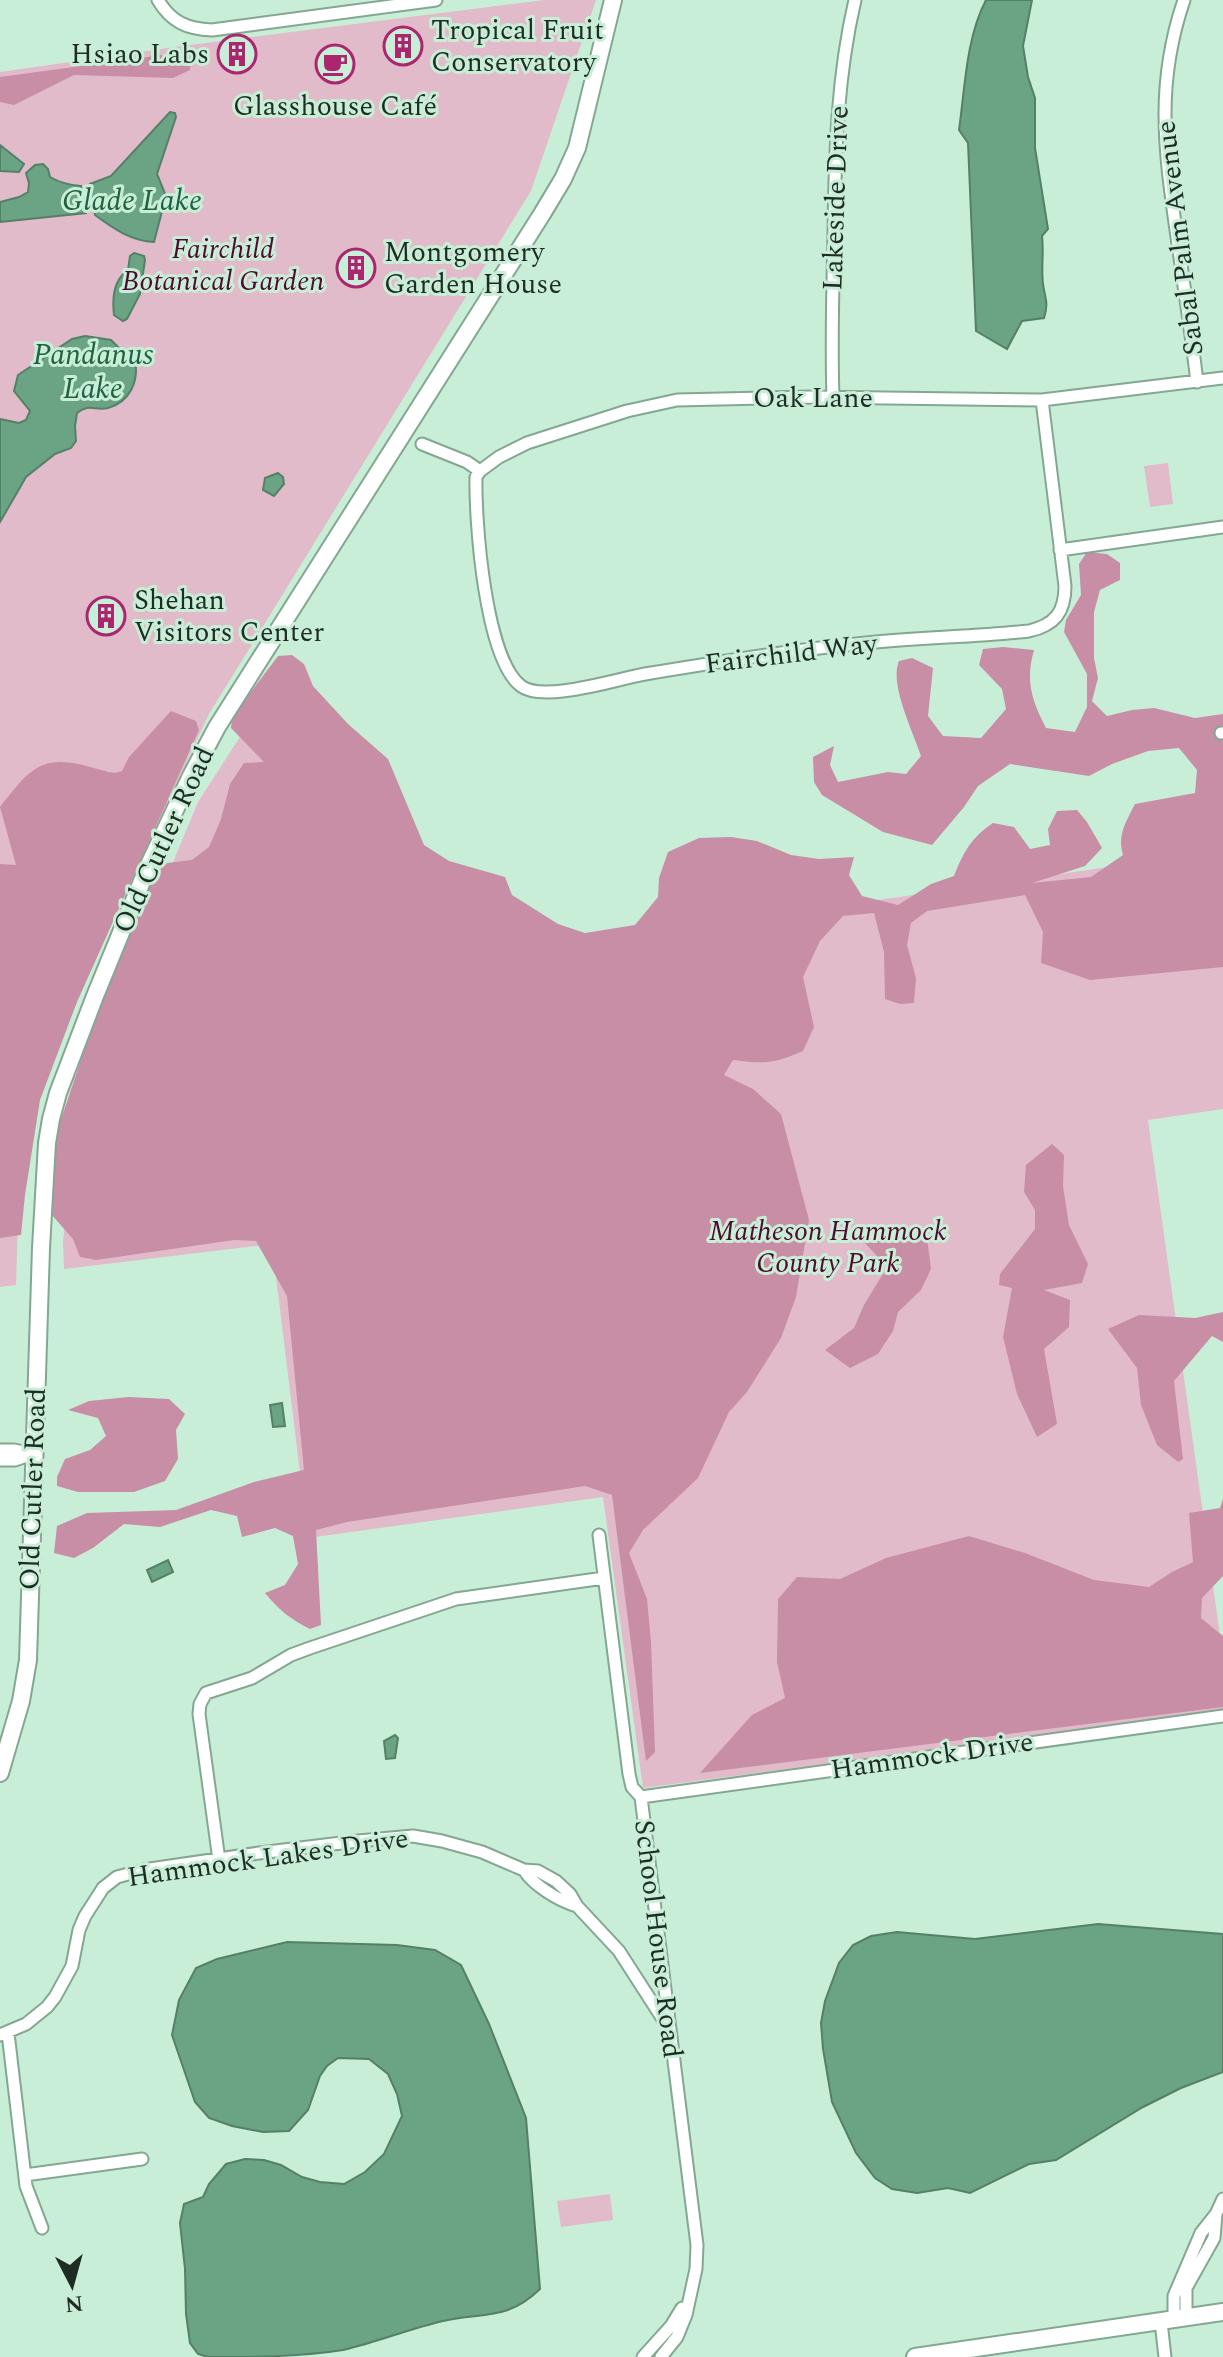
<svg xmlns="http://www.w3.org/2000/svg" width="1223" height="2357" font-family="Spectral,serif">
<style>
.green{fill:#e1bbca}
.forest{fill:#c88ea6}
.water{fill:#6ba484;stroke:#548067;stroke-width:2}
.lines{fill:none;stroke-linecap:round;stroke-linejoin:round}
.street-casing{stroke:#84a792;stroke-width:15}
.secondary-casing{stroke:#84a792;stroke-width:20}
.street{stroke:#fff;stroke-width:11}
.secondary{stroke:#fff;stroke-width:16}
.labels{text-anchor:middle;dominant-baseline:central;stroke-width:6;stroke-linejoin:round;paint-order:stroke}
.poi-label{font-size:28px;fill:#1e2c24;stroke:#c9eed8;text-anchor:start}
.street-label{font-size:28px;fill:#1e2c24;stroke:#c9eed8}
.park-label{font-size:28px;font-style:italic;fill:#500a31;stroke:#c9eed8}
.water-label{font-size:30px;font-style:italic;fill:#1f6141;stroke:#c9eed8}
</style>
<rect width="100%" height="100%" fill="#c9eed8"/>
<path class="green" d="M 544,0 L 596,0 L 531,191 L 209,714 L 50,1052 L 28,1121 L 18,1220 L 16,1285 L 0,1287 L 0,72 L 182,46 Z
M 1168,463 L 1173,504 L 1150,507 L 1144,466 Z
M 285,667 L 437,963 L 1199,854 L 1223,806 L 1223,1109 L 1148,1120 L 1223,1657 L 1223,1712 L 643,1788 L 603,1497 L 308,1538 L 272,1244 L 64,1269 L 63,1241 L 71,1174 L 141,939 L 198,802 Z
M 610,2194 L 613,2220 L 561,2227 L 557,2201 Z"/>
<path class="forest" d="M 192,51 L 190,70 L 173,78 L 74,75 L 14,105 L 0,102 L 0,77 Z
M 1087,552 L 1107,554 L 1120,563 L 1120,580 L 1100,590 L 1094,612 L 1094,658 L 1098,678 L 1092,701 L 1107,716 L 1132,710 L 1154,708 L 1195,718 L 1223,714 L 1223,967 L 1090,980 L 1041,963 L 1043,932 L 1025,895 L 927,911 L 911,923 L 907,945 L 916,978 L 914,1003 L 900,1004 L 885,999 L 884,952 L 874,913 L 843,916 L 820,941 L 803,977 L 814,1027 L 803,1051 C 773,1064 765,1064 733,1060 L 724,1075 L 753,1089 L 781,1114 L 809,1220 L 796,1297 L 781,1338 L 747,1392 L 729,1412 L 698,1478 L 643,1530 L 629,1553 L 647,1599 L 651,1642 L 655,1752 L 646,1761 L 612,1495 L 585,1486 L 347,1522 L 316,1530 L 321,1625 L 310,1629 C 291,1620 278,1609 265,1593 L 285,1585 L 298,1564 L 293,1536 L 275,1528 L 242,1537 L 237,1516 L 211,1510 L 160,1527 L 124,1524 L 93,1548 L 74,1558 L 54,1553 L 57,1526 L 87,1513 L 176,1510 L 254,1482 L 304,1470 L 287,1296 L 256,1241 L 234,1240 L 96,1260 L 80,1257 L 73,1239 L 51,1214 L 55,1137 L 105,989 L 154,874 L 167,863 L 192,860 L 209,847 L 221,819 L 230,784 L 244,763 L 264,762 L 231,728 L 232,717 L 278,656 L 292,655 L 304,664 L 313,686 L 348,724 L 388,759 L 424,845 L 449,861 L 505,877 L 512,895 L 558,924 L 585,933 L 635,925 L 658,897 L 659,878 L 668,852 L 699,838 L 731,837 L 757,841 L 791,855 L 819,859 L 854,857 L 849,875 L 862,896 L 898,905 L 931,884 L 954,876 C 964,851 971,838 993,823 L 1014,827 L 1030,849 L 1050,845 L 1048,829 L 1057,811 L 1077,810 L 1087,822 L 1102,848 L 1085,866 L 1032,883 L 1091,877 L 1123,855 C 1117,835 1126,822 1135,804 L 1195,793 L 1197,770 L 1179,748 L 1148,751 L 1112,764 L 1089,776 L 1010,764 L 978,786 L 964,807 L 932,845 L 883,832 L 822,795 L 814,782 L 813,757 L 834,746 L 830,765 L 838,782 L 888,772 L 906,774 L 921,756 C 913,731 889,684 899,661 L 912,658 L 933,668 L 928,716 L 943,736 L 981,738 L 1006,709 L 1002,689 L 979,665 L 983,649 L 1003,647 L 1034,650 C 1025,681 1032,701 1046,728 L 1075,732 L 1087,707 L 1087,674 L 1064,632 L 1066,620 L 1081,595 L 1079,564 Z
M 171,711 L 196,721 L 199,730 L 77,1002 L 40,1100 L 25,1195 L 21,1235 L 0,1238 L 0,864 L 16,865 L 0,807 C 32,766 43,752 97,769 C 107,771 113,775 122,771 L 129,757 Z
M 1052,1144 L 1064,1155 L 1063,1186 L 1069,1225 L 1088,1264 L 1082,1283 L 1044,1290 L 1070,1300 L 1069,1327 L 1044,1349 L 1057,1424 L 1037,1437 L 1017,1394 L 1003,1337 L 1012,1288 L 999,1285 L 1000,1274 L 1035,1229 L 1035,1210 L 1024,1192 L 1026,1165 Z
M 894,1228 L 927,1238 L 931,1269 L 921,1290 L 898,1312 L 893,1331 L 878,1354 L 850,1368 L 825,1350 L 854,1328 L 864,1305 L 887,1267 L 864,1242 Z
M 1223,1312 L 1223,1342 L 1212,1336 L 1174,1381 L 1183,1459 L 1178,1462 L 1157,1445 L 1141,1405 L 1137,1368 L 1108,1329 L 1139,1315 L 1195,1318 Z
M 128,1397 L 169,1399 L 185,1414 L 176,1430 L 178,1459 L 165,1481 L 134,1492 L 78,1492 L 57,1486 L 57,1477 L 65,1459 L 90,1450 L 106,1436 L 98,1418 L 68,1410 L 89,1401 Z
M 1223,1499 L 1223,1576 L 1202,1598 L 1201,1618 L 1223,1636 L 1223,1707 L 700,1773 L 752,1715 L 785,1698 L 777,1662 L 778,1599 L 797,1577 L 840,1579 L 886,1558 L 969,1536 L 1025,1553 L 1094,1580 L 1149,1587 L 1172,1572 L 1193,1562 L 1189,1513 L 1220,1508 Z"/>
<path class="water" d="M 986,0 L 1032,0 L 1023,46 L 1028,77 L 1035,98 L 1035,148 L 1048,229 L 1042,236 C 1044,252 1041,269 1043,284 C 1045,299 1049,302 1044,318 L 1022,321 L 1007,349 L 976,331 L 968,143 L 959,130 C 965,88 966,38 986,0 Z
M 170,112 L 175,113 L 176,117 L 157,174 L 166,196 L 154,242 C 131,241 114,229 95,215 L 90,184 L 111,176 Z
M 0,145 L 24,164 L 19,172 L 0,171 Z
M 43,164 L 48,169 L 50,177 C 60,183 69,185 81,186 L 86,213 L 0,222 L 0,202 L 19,197 L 28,192 L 29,183 L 26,173 L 35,165 Z
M 134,253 L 144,256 L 145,260 L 140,294 L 127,319 L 123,321 L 114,315 C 112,298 113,280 128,270 L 130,256 Z
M 85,336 L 111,340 L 124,353 L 135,361 C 139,381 130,402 108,408 C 94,411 90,403 77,413 L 75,426 L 76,441 L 71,448 L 55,454 L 26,477 L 0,522 L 0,419 L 19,423 L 26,420 L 30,411 L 14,391 L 18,375 L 72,339 Z
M 278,473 L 283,477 L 284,484 L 274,496 L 263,490 L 265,478 Z
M 282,1403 L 285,1426 L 273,1427 L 270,1405 Z
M 168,1560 L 173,1572 L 152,1582 L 147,1570 Z
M 395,1735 L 398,1738 L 395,1758 L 386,1759 L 384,1741 Z
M 1098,1924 L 1223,1934 L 1223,2072 L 1181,2088 L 1143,2107 L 1056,2160 L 1029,2164 L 970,2193 L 948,2188 L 917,2193 L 892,2189 L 875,2178 L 856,2153 L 832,2102 L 823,2049 L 821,2023 L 825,2001 L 839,1963 L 853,1945 L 871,1936 L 897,1932 L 975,1939 Z
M 287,1942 L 397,1945 L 435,1950 L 461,1965 L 489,2024 L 526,2118 L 540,2289 C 507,2321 483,2312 443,2321 C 409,2329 377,2342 343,2350 C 299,2357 252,2357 208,2357 L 198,2354 L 190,2343 L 186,2314 L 185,2269 L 180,2223 L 184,2204 L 203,2197 L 209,2184 L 226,2164 L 245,2159 L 264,2160 L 281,2165 L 302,2177 L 320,2182 L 344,2184 L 365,2172 L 384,2154 L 402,2116 L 397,2094 L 388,2074 L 369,2059 L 338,2058 L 327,2066 L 320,2076 L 308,2110 L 289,2131 L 263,2132 L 232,2126 L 209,2118 L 195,2102 L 172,2035 L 179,2000 L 196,1968 L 217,1959 Z"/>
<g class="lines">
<defs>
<path id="street" d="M 158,0 C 171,22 187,29 212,30 L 436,0
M 1184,0 C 1156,82 1164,146 1176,230 C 1183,280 1191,331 1197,382
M 833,397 C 831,342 833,287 834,232 C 835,153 837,77 855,0
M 1042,400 L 1065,586 C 1065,612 1055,625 1029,631 C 975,637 921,637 866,643 C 792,650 718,662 645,674 C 617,679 543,703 521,686 C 485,659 475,521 476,477 L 480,471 L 499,457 L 527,443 L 627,411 L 677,400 L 810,397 L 1042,400 L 1223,378
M 422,444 L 467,462 L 480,471
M 1060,550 L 1223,527
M 1221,733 L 1223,733
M 0,1450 L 14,1450 L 33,1454
M 0,1460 L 15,1460 L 33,1454
M 599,1535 L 629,1774 L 632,1787 L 641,1797 L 697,2245 L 696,2269 L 686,2315 L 677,2337 L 661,2357
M 641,1797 L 1223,1716
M 219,1860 L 199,1714 L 200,1704 L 206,1693 L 252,1678 L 291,1655 L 310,1648 L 456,1599 L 604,1578
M 524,1870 C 533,1885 559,1901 577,1906
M 8,2033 L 26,2186 L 42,2228
M 0,2035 L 26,2024 L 47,2007 L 55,1997 L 72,1966 L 79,1930 L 85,1916 L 103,1888 L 117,1877 L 143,1870 L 259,1853 L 358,1841 L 413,1836 L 442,1841 L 482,1852 L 524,1870 L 538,1871 L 556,1881 L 570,1894 L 577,1906 L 619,1951 L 668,2027
M 25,2175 L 142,2159
M 1186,2318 L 1186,2288 L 1214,2238 L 1216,2214
M 1174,2320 L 1174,2296 L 1201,2233 L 1216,2214 L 1223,2199
M 1161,2322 L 1165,2357
M 643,2357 L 671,2326 L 682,2308"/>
<path id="secondary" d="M 0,1773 L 21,1701 L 28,1660 L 41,1248 L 47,1143 L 51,1119 L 58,1093 L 95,996 L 147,869 L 191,776 L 217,727 L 542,214 L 563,179 L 577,148 L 613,0
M 915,2357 L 1223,2312"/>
</defs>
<use href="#street" class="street-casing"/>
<use href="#secondary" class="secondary-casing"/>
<use href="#street" class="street"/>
<use href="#secondary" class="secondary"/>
</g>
<defs>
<symbol id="building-ring" viewBox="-11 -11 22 22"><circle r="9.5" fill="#c9eed8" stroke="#ab266e" stroke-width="1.5"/><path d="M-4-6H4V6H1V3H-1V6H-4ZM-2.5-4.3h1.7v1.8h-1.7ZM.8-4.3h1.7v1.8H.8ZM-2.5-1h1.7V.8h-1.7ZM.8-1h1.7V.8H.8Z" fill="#ab266e"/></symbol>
<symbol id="cafe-ring" viewBox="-11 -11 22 22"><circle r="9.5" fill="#c9eed8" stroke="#ab266e" stroke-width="1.5"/><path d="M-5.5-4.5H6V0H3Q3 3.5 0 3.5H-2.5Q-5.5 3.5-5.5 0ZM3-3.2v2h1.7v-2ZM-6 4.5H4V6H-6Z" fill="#ab266e"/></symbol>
</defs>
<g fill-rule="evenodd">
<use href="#building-ring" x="381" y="24" width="44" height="44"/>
<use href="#building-ring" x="215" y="32" width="44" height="44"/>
<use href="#cafe-ring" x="313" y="42" width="44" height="44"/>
<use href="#building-ring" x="334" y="246" width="44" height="44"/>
<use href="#building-ring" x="84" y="594" width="44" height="44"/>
</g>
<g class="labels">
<g class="poi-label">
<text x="431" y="30">Tropical Fruit<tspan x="431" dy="32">Conservatory</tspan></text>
<text x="209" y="54" text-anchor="end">Hsiao Labs</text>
<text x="335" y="106" text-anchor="middle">Glasshouse Café</text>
<text x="384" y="252">Montgomery<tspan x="384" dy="32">Garden House</tspan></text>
<text x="134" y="600">Shehan<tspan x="134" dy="32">Visitors Center</tspan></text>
</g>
<g class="street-label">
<text transform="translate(836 198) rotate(-88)">Lakeside Drive</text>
<text transform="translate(1180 238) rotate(-97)">Sabal Palm Avenue</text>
<text x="813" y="398">Oak Lane</text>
<text transform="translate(791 654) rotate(-7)">Fairchild Way</text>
<text transform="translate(164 840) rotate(-65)">Old Cutler Road</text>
<text transform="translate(33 1489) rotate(-88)">Old Cutler Road</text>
<text transform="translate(932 1756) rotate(-8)">Hammock Drive</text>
<text transform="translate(268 1858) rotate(-8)">Hammock Lakes Drive</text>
<text transform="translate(658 1939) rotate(83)">School House Road</text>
</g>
<g class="park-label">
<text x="223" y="249">Fairchild<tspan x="223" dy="32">Botanical Garden</tspan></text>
<text x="828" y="1231">Matheson Hammock<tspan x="828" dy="32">County Park</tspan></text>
</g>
<g class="water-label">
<text x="132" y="201">Glade Lake</text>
<text x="93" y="355">Pandanus<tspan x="93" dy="34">Lake</tspan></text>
</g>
</g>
<g transform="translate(72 2285) rotate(174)" stroke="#c9eed8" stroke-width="6" paint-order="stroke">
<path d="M0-6L14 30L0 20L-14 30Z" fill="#1e2c24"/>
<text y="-12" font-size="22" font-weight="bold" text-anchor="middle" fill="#1e2c24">N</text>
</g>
</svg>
